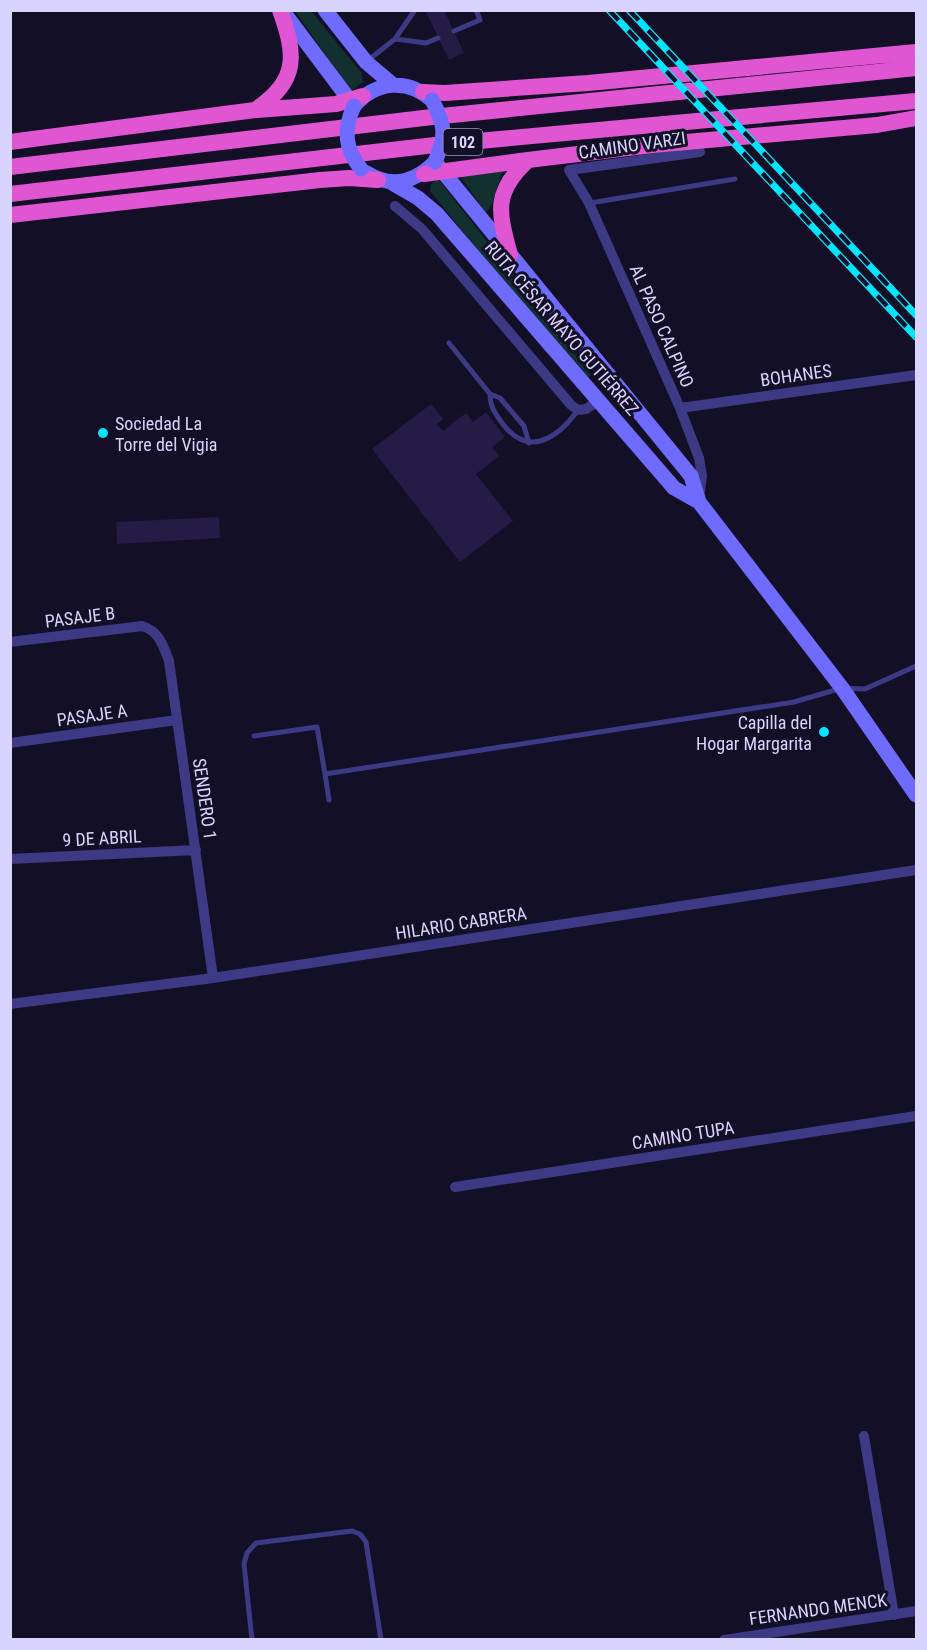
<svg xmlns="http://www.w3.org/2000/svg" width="927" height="1650" font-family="'Roboto Condensed',sans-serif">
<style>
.green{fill:#12302f}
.building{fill:#241b47}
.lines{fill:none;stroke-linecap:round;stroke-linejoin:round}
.service{stroke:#3d3a85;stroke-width:5}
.minor{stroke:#3d3a85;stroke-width:10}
.secondary{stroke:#6f6bff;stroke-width:15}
.trunk{stroke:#e055d1;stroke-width:16}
.rail-casing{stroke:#00e5ff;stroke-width:7}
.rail{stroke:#130f26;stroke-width:4.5;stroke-dasharray:14;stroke-linecap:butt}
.secondary-bridge{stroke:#6f6bff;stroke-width:15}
.poi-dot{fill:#00e5ff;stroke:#130f26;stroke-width:2}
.labels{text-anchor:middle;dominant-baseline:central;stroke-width:6;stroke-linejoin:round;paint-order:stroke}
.shield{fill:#130f26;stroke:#9e99be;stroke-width:1.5}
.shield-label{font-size:16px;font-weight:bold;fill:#d9d4ff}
.street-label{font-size:18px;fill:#d9d4ff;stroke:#130f26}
.poi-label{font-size:18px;fill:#d9d4ff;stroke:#130f26;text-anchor:start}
</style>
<rect width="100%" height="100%" fill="#130f26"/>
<path class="green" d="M 295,11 L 311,11 L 361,72 L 363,82 L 351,91 Z
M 503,171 C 496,184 496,202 486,213 L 460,176 Z
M 437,180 L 440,181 L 591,375 L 587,378 L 520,302 L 430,191 L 431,184 Z"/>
<path class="building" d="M 425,10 L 444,10 L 464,53 L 449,60 Z
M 431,404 L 443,419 L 437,424 L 443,431 L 466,413 L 473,422 L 486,412 L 505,437 L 492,447 L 499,456 L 476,474 L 513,521 L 460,562 L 372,449 Z
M 219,517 L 220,538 L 117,544 L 116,522 Z"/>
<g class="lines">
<path class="service" d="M 454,31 L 480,20 L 476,10
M 395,39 L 426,43 L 438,38
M 367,61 L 395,39 L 415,10
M 590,203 L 735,179
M 449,343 L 490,394 L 500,398 L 524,426 L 529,443
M 490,394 C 490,407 495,413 502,423 C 528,458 557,439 578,410
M 254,736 L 317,727 L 325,774
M 329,800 L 325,774 L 794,702 L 842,688 L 865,689 L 916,666
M 252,1640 L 244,1564 L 247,1553 L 256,1543 L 352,1531 L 360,1534 L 366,1542 L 381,1640"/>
<path class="minor" d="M 395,206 L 422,229 L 571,405 L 578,410 L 586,409 L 598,401
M 680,408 L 916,375
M 699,498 L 702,476 L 699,458 L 680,408 L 589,203 L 569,170 L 700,152
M 10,642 L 142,626 C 159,631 163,645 169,661 L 213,978
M 10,743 L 177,720
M 10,859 L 196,850
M 10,1004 L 213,978 L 916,870
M 455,1187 L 916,1116
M 864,1436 L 894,1615
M 724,1640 L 916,1611"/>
<path class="secondary" d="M 282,10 L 354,106 C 376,81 407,78 432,100
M 325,10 L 366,62 L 392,84
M 367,173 C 392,189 415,182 435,162 L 691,476 L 699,502 L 842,688 L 916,795
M 392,183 L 418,198 L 437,214 L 674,488 L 699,502"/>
<path class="trunk" d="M 423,92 L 445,93 L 588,83 L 916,52
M 257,110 L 336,104 L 363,96
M 10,142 L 255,110 C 299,81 296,55 280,10
M 10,167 L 432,117 L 916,68
M 424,174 L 528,160
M 10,194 L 435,145 L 916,101
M 10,215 L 320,180 L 349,178 L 378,180
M 510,255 C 499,213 492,193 528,160 L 653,145 L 877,125 L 916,118"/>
<defs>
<path id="rail" d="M 609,10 L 916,337
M 629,10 L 916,315"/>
</defs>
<use href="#rail" class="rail-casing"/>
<use href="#rail" class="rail"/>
<path class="secondary-bridge" d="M 432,100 C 446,126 446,136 435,162
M 354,106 C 343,130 345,149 361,169"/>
</g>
<g class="poi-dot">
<circle cx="103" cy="433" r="6"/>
<circle cx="824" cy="732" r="6"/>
</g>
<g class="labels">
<rect class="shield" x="443.5" y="129" width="39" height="26" rx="4.5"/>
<g class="shield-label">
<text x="463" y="142">102</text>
</g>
<g class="street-label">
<text transform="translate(632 145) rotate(-8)">CAMINO VARZI</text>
<text transform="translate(662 326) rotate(66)">AL PASO CALPINO</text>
<text transform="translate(562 328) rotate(49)">RUTA CÉSAR MAYO GUTIÉRREZ</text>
<text transform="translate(796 375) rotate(-8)">BOHANES</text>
<text transform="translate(80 617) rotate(-7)">PASAJE B</text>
<text transform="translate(92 715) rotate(-8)">PASAJE A</text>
<text transform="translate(205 799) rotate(82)">SENDERO 1</text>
<text transform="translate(102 838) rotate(-3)">9 DE ABRIL</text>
<text transform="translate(461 923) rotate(-9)">HILARIO CABRERA</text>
<text transform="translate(683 1135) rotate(-9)">CAMINO TUPA</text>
<text transform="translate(818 1609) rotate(-8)">FERNANDO MENCK</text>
</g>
<g class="poi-label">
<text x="115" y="423">Sociedad La<tspan x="115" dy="21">Torre del Vigia</tspan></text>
<text x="812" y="722" text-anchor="end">Capilla del<tspan x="812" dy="21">Hogar Margarita</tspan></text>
</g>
</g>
<rect width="927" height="1650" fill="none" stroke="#d9d4ff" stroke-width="24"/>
</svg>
